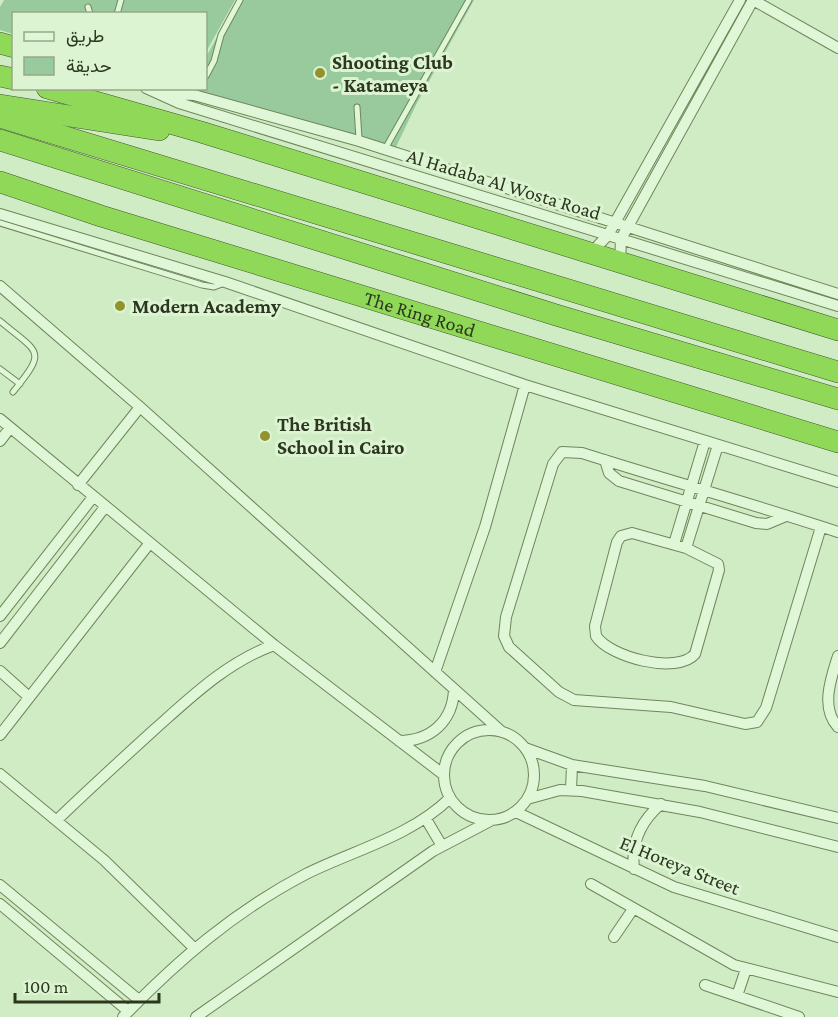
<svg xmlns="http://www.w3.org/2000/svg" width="838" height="1017" font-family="'Crimson Pro',Vazirmatn,serif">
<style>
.green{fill:#98ca9e}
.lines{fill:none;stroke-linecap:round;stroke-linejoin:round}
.lane-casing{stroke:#6f865b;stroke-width:7}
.street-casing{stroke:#6f865b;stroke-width:12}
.highway-casing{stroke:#43542f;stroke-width:22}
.lane{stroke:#e0f7d7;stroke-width:5}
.street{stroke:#e0f7d7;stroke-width:10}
.highway{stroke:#90d958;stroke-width:21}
.poi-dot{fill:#93932d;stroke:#ddf4d3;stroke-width:2}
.labels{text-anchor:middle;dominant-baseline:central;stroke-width:6;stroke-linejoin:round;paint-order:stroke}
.poi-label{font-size:20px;font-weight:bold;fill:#2b371f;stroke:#ddf4d3;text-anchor:start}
.street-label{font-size:20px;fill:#2b371f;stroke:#ddf4d3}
</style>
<rect width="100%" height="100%" fill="#d0ecc4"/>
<path class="green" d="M 4,0 L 235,0 L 206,52 L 206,14 L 14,14 L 13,34 L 0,30 L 0,7 Z
M 237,0 L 474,0 L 417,103 L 396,147 L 192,89 L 206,88 L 206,57 Z"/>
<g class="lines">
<defs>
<path id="lane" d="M 88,7 L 90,14
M 117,14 L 121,0
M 206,76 L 214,61 L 221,35 L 240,0
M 357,107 L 359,139
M 385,149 L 469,0
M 0,223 L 202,285 L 214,287 L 222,284
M 0,321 C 39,354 48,349 13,392
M 0,369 L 20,384"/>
<path id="street" d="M 753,0 L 838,48
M 146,88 L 179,103 L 838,306
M 160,93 L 194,95 L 359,141 L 838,294
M 0,214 L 225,282 L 525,385 L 838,482
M 590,254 L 608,235 L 740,0
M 620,264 L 621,239 L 753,0
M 0,286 L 140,407 L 502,732
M 0,419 L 274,645 L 444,775
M 0,441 L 10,428
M 605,460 L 609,473 L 619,481 L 756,523 L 767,524 L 786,516
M 78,485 L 140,407
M 821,527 L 766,708 L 757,722 L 745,724 L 671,707 L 574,700 L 559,692 L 509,647 L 504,636 L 506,617 L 553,464 L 562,452 L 582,453 C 667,480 753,504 838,532
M 632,533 L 686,548 L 718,564 L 719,570 L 695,654 C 677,675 609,657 596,636 L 595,626 L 617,542 L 621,536 Z
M 674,544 L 705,441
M 686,548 L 718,445
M 0,616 L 93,497
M 0,643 L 105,507
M 838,656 C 831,678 820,708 838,727
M 0,671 L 29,697
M 435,672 L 485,527 L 525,385
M444 775a45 45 0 1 1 90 0a45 45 0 1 1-90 0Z
M 0,735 L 149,544
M 399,741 C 431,741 453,721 454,689
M 525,748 L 572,765 L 705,786 L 838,818
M 0,774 L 104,860 L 194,948
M 571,790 L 572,765
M 527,799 L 560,790 L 582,791 L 700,812 L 838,847
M 516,812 L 674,887 L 838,937
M 426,819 L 442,846
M 57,820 C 89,789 122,759 155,729 C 191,697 227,662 274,645
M 634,869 C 631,843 641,821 661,804
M 591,884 L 734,965 L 838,992
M 0,885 L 139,1000
M 0,904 L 128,1011
M 614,937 L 633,909
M 705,985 L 799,1017
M 737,996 L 746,969
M 123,1017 C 178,960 235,911 306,874 C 354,850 410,837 450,798
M 196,1017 L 433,851 L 492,820"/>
<g id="highway">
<path d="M 0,43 L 14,47"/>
<path d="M 0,76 L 14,79"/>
<path d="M 47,88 L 201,132 L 838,330"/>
<path d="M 0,105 L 159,130"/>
<path d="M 0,117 L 838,372"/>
<path d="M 0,140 L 556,315 L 838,399"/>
<path id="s1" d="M 0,182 L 101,216 L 838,442"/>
</g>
</defs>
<use href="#lane" class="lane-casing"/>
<use href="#street" class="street-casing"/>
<use href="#highway" class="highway-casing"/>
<use href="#lane" class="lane"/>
<use href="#street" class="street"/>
<use href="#highway" class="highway"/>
</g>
<g class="poi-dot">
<circle cx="320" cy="73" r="6"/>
<circle cx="120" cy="306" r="6"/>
<circle cx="265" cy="436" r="6"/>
</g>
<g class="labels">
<g class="poi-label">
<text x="332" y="62">Shooting Club<tspan x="332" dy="23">- Katameya</tspan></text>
<text x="132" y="306">Modern Academy</text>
<text x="277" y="424">The British<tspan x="277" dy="23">School in Cairo</tspan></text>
</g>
<g class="street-label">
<text transform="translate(504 184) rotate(17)">Al Hadaba Al Wosta Road</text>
<text stroke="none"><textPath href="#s1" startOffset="440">The Ring Road</textPath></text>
<text transform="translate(680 865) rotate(22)">El Horeya Street</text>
</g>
</g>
<rect x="12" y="12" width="195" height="78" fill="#ddf4d3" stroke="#96a88b" stroke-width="1.5"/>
<rect x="24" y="32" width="30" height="9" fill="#e0f7d7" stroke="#96a88b" stroke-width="1.5"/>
<text x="66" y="42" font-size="18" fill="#2b371f">طريق</text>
<rect x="24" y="57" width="30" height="18" fill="#98ca9e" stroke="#96a88b" stroke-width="1.5"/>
<text x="66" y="72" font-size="18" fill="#2b371f">حديقة</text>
<path d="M15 993v9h144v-9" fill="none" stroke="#2b371f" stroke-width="3"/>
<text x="24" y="993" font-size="18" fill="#2b371f" stroke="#ddf4d3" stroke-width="4.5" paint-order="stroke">100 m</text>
</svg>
